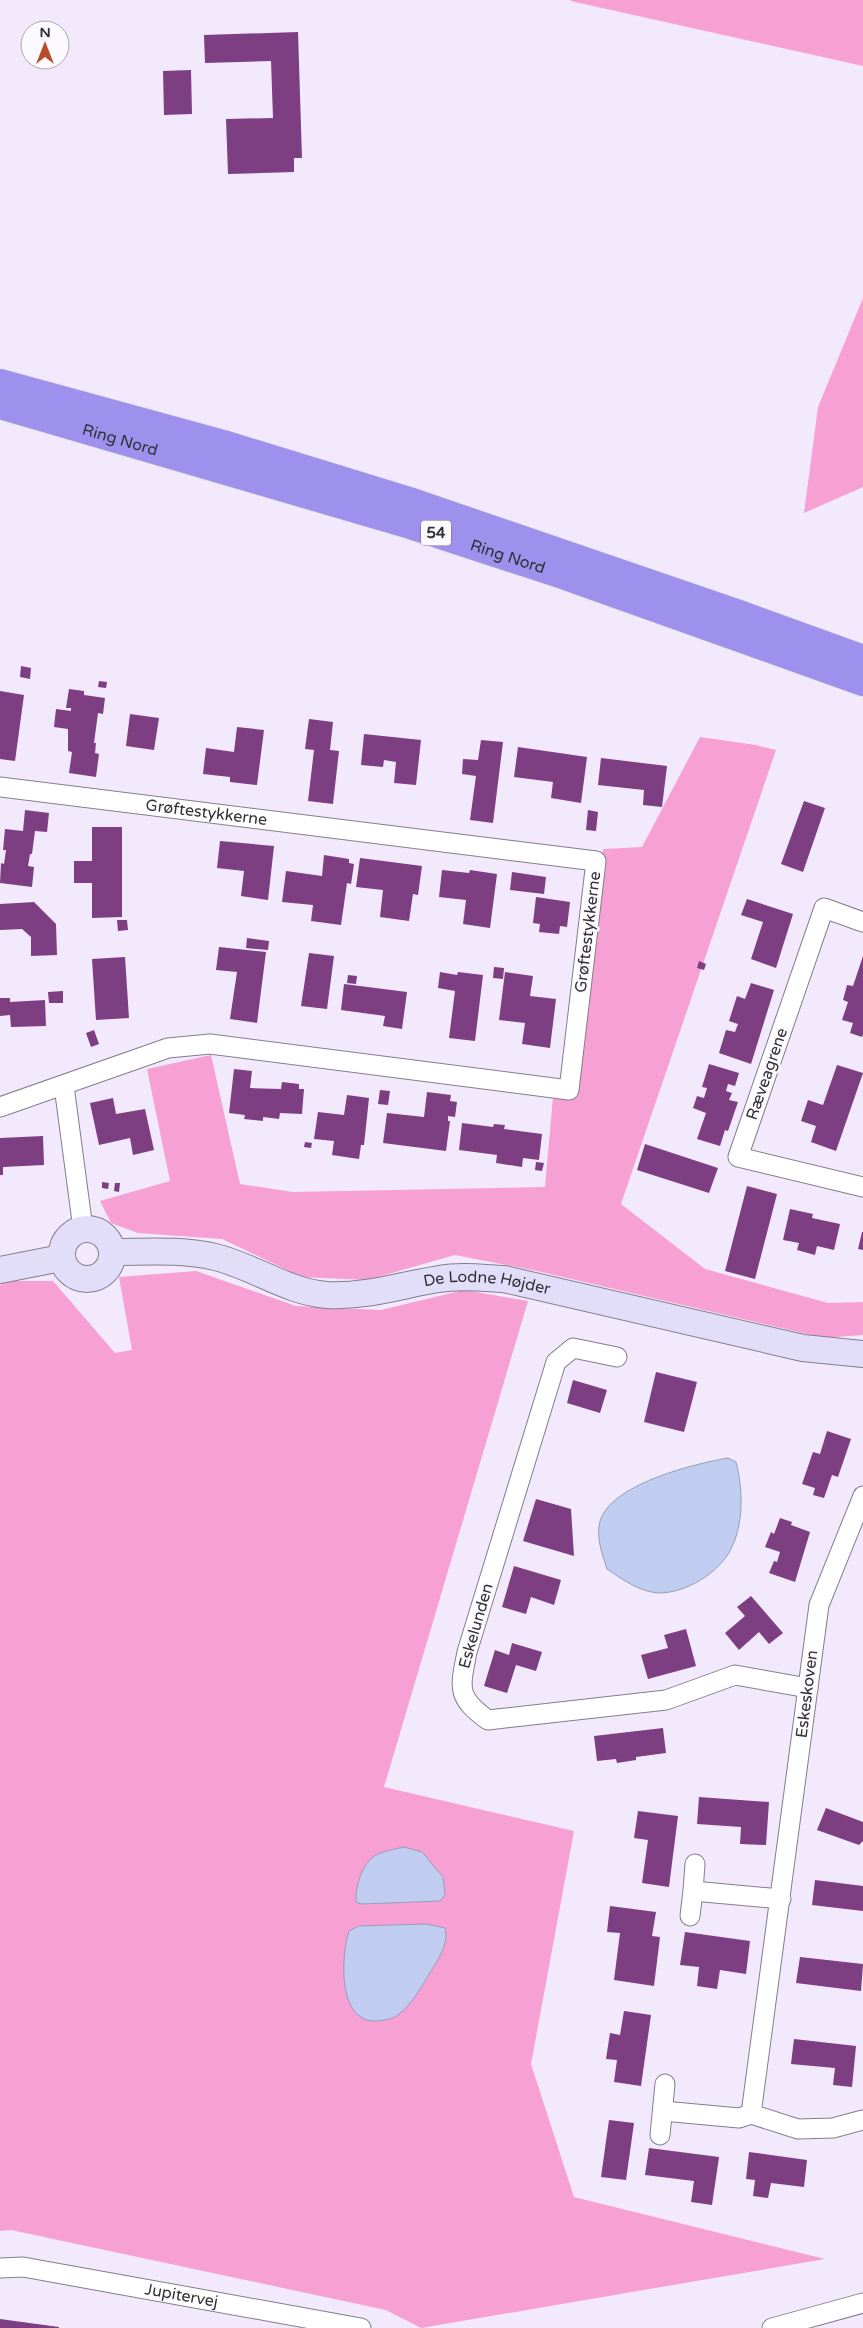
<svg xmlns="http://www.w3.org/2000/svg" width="863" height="2328" font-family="'Varela Round',sans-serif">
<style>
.green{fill:#f7a0d4}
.water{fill:#c0cdf0;stroke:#969eb8}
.building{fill:#7e3e82}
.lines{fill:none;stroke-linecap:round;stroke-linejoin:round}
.street-casing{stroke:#847d8d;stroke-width:21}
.secondary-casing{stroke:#847d8d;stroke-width:28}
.highway-casing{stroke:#d6d5d7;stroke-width:29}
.street{stroke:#fff;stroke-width:19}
.secondary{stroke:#e2defa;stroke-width:26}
.highway{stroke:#9d91ed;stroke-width:28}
.labels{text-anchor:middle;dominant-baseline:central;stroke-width:5;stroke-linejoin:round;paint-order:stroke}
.shield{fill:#fcfafe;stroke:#6f6c72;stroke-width:1}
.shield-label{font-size:15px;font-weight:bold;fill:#332f36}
.street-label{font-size:16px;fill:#332f36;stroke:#fcfafe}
</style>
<rect width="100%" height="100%" fill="#f2eafc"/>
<path class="green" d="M 569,0 L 863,0 L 863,66 L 575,2 Z
M 863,298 L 863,487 L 804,513 L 818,407 Z
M 700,737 L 756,745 L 776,750 L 621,1204 L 705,1269 L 828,1303 L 863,1302 L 863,1335 L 824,1338 L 537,1271 L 455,1255 L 367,1280 L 302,1277 L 222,1239 L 138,1233 L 111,1223 L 100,1201 L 170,1181 L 147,1069 L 211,1055 L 240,1184 L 293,1192 L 545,1187 L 553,1097 L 574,1096 L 603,849 L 642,847 Z
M 196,1271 L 296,1306 L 381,1310 L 464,1290 L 528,1301 L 384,1787 L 574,1831 L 531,2064 L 574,2197 L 825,2259 L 421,2328 L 386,2310 L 11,2230 L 0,2231 L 0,1285 L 10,1281 L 53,1281 L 115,1353 L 132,1350 L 119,1277 Z"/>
<path class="water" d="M 728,1458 L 736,1462 C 743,1489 744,1523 731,1549 C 719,1573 686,1593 659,1593 C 639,1592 622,1579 607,1569 C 602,1553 594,1533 602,1516 C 618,1483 693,1464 728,1458 Z
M 404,1847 L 422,1852 L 443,1877 L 445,1895 L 440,1901 L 361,1904 L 356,1902 C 355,1887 362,1863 376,1855 C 384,1851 395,1849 404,1847 Z
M 426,1924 L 445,1928 C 449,1943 439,1958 431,1971 C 422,1986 413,2003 399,2014 C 393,2019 385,2020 377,2021 C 337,2023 341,1956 349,1931 L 359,1926 Z"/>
<path class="building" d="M 298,32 L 302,158 L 294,158 L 294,172 L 228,174 L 226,119 L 273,118 L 271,61 L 205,63 L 204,35 Z
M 191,70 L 192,114 L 164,115 L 163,71 Z
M 21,666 L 31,668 L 30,679 L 20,677 Z
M 99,681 L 107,682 L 106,688 L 98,687 Z
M 69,689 L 84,691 L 84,695 L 105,698 L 103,714 L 98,713 L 94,743 L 96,743 L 95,753 L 99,754 L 96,777 L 69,773 L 72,752 L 68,751 L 68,729 L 54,727 L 56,709 L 71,711 L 71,708 L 66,708 Z
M 0,691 L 24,695 L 15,761 L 0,759 Z
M 130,714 L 159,718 L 154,750 L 126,746 Z
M 309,719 L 333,722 L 330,750 L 339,751 L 333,804 L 308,801 L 314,750 L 305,749 Z
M 237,727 L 264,730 L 257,785 L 230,782 L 230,777 L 203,774 L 206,748 L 234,752 Z
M 364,734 L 421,740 L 416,785 L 394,783 L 396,762 L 384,760 L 383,767 L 361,765 Z
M 481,740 L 503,742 L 493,823 L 470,820 L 476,776 L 462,774 L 463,759 L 478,760 Z
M 518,747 L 587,757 L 581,803 L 551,798 L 553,782 L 514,777 Z
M 601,758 L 667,766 L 662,807 L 643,805 L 644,790 L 598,785 Z
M 804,801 L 825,808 L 803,872 L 781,864 Z
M 25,810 L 49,813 L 47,832 L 35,831 L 32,854 L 30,854 L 28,866 L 34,867 L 32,887 L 0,883 L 1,863 L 4,864 L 6,850 L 3,850 L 5,829 L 23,831 Z
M 588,810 L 598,812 L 596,831 L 586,830 Z
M 92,827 L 122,827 L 122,917 L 92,918 L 92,883 L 74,883 L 74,861 L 92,861 Z
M 220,841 L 274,846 L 268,900 L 241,896 L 244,871 L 217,868 Z
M 324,855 L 349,859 L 349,863 L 354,864 L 351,884 L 347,883 L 341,925 L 311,921 L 313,905 L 282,902 L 286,871 L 322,876 Z
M 360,858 L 422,866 L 418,895 L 413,894 L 409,921 L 380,917 L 383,890 L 356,887 Z
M 442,870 L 469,873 L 470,870 L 497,874 L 490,928 L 463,924 L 466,900 L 439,897 Z
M 512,872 L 546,877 L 544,894 L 510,890 Z
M 536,897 L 570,902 L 567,927 L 560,926 L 559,934 L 539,932 L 540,924 L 533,923 Z
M 747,899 L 793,914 L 776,968 L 751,959 L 763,922 L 741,915 Z
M 34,902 L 56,924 L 57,955 L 31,956 L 31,937 L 22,929 L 0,930 L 0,904 Z
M 117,920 L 127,920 L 128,930 L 118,931 Z
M 247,938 L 269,941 L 268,950 L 246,948 Z
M 219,947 L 266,952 L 257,1023 L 230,1019 L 237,972 L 216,970 Z
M 309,953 L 334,956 L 327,1009 L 301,1006 Z
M 863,956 L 863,1034 L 862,1037 L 850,1033 L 853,1023 L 842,1020 L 848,1002 L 843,1000 L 847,985 L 853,986 Z
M 125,957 L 129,1018 L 96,1020 L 92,959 Z
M 699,961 L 706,964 L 704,970 L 697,968 Z
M 494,967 L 504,968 L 503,979 L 493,978 Z
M 440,972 L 457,975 L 458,972 L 483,975 L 475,1041 L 449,1038 L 455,991 L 438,988 Z
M 505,972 L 533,976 L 530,996 L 556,999 L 550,1048 L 522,1044 L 525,1023 L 499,1020 Z
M 348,975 L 357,976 L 356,984 L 347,983 Z
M 751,983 L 774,990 L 751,1064 L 719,1053 L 726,1030 L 735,1032 L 738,1024 L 729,1021 L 737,996 L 745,999 Z
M 344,984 L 407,992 L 402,1029 L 383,1026 L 385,1016 L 341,1010 Z
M 63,991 L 63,1003 L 49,1003 L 48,992 Z
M 0,998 L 10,998 L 10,1002 L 45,1000 L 46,1026 L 11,1027 L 10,1015 L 0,1016 Z
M 94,1030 L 99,1044 L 91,1047 L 86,1033 Z
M 709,1064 L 739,1073 L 735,1086 L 728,1084 L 726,1091 L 732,1093 L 729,1100 L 738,1102 L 728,1131 L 725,1130 L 720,1146 L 697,1139 L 706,1113 L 693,1108 L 697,1096 L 704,1098 L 707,1088 L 702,1087 Z
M 837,1065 L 863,1073 L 836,1151 L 811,1142 L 816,1126 L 801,1121 L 808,1100 L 823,1105 Z
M 234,1069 L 252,1071 L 250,1088 L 281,1089 L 282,1082 L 299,1084 L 299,1089 L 304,1089 L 302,1114 L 280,1113 L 279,1119 L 263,1117 L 263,1121 L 244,1119 L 245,1115 L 229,1113 Z
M 380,1090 L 390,1091 L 388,1105 L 378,1104 Z
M 427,1092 L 451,1095 L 450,1101 L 457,1102 L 455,1117 L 448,1116 L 448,1121 L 450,1121 L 446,1151 L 383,1143 L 387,1113 L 424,1117 Z
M 347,1095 L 369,1098 L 364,1145 L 361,1145 L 359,1159 L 332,1155 L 334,1141 L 314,1139 L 318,1112 L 344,1115 Z
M 113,1098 L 116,1114 L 145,1109 L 154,1150 L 133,1155 L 130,1138 L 99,1145 L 90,1103 Z
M 462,1123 L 493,1127 L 494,1124 L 505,1125 L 504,1129 L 542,1134 L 539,1160 L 523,1158 L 522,1167 L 496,1163 L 497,1155 L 459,1150 Z
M 43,1136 L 44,1165 L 3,1167 L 3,1175 L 0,1175 L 0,1138 Z
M 305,1142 L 312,1143 L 311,1148 L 304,1147 Z
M 645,1144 L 718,1168 L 709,1193 L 637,1170 Z
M 536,1162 L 544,1163 L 542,1171 L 535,1170 Z
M 102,1182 L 109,1183 L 108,1189 L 102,1188 Z
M 115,1183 L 120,1183 L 119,1192 L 114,1191 Z
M 747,1186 L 777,1194 L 755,1279 L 725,1271 Z
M 790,1209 L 813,1214 L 812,1218 L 840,1224 L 834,1250 L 817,1246 L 815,1255 L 797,1250 L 799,1243 L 783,1240 Z
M 862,1232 L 863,1232 L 863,1250 L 858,1249 Z
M 656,1372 L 697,1382 L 684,1432 L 644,1422 Z
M 573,1380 L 607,1390 L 600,1413 L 567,1403 Z
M 827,1431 L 851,1439 L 838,1477 L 832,1475 L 824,1498 L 813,1495 L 815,1488 L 802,1484 L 813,1452 L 820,1454 Z
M 536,1499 L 571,1509 L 574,1556 L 523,1541 Z
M 780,1518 L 792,1522 L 791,1525 L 810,1532 L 795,1582 L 769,1573 L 774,1561 L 777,1562 L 780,1552 L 765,1547 L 771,1532 L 774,1534 Z
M 514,1566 L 561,1580 L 554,1605 L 531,1597 L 526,1614 L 502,1607 Z
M 751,1596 L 783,1633 L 769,1644 L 759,1632 L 739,1650 L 725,1633 L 745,1616 L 737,1607 Z
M 686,1629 L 696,1666 L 648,1679 L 641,1655 L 668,1648 L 664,1635 Z
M 512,1643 L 542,1652 L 536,1671 L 516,1665 L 507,1693 L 484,1686 L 495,1650 L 509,1655 Z
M 663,1728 L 666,1753 L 636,1757 L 636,1760 L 617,1763 L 616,1759 L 597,1761 L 594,1736 Z
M 699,1797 L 769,1802 L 766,1845 L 740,1844 L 741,1827 L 697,1824 Z
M 826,1808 L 863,1822 L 863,1841 L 859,1845 L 817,1830 Z
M 638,1811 L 678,1816 L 669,1887 L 642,1883 L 648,1840 L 634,1838 Z
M 815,1880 L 863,1886 L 863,1911 L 812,1905 Z
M 610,1906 L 656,1912 L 652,1936 L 660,1937 L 654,1986 L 614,1980 L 620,1933 L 607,1932 Z
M 685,1932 L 750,1941 L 746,1974 L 720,1970 L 717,1989 L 697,1986 L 699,1967 L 680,1965 Z
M 800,1957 L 863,1964 L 861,1991 L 796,1983 Z
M 624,2011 L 651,2015 L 641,2086 L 614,2082 L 617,2060 L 606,2059 L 610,2033 L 620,2035 Z
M 794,2039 L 856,2046 L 852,2087 L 833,2085 L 835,2068 L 791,2064 Z
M 609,2120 L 634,2123 L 626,2180 L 601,2177 Z
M 649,2148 L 719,2157 L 712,2205 L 691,2202 L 694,2181 L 645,2175 Z
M 749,2152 L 807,2160 L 804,2187 L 771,2183 L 768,2198 L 753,2196 L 755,2180 L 746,2179 Z
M 0,2319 L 59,2327 L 59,2328 L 0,2328 Z"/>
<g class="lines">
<defs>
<g id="street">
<path id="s1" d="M 0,787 L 596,861 L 569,1090 L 210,1044 L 168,1048 L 0,1107"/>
<path d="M 863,922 L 824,908 L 738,1157 L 863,1187"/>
<path d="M 64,1086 L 83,1229"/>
<path d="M 617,1357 L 573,1348 L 556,1362 L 467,1652 C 460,1688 456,1697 488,1720 L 666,1700 L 735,1675 L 808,1688"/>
<path d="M 863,1496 L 819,1605 L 751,2114 L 798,2129 L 833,2128 L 863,2120"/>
<path d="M 695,1864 L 693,1891 L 781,1899"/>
<path d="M 690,1916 L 693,1891"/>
<path d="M 663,2111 L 739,2118 L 751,2114"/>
<path d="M 660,2135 L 665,2084"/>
<path id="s2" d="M 0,2268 L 23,2267 L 361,2328"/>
<path d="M 772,2328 L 863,2303"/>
</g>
<g id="secondary">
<circle cx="87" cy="1254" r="25"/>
<path id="s3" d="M 112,1252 C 146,1252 182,1249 215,1257 C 253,1266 287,1292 327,1295 C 366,1297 401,1285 439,1279 C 461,1275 483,1278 504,1279 L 803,1348 L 863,1354"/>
<path d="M 0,1270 L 61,1258"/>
</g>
<g id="highway">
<path d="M 0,383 L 223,444 L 412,502 L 739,614 L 863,659"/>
<path id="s4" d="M 0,405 L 404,523 L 563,575 L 863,682"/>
</g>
</defs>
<use href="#street" class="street-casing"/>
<use href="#secondary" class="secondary-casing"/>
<use href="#highway" class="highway-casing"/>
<use href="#street" class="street"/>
<use href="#secondary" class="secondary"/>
<use href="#highway" class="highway"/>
</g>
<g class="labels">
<rect class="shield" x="421" y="520.5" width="30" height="25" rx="4"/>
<g class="shield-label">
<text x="436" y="533">54</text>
</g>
<g class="street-label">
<text stroke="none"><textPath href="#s4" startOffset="125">Ring Nord</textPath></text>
<text stroke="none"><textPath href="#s4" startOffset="530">Ring Nord</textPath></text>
<text stroke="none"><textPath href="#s1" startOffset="208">Grøftestykkerne</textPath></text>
<text transform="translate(588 932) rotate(-83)">Grøftestykkerne</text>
<text transform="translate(767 1074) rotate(-71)">Ræveagrene</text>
<text stroke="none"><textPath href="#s3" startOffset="384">De Lodne Højder</textPath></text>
<text transform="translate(476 1626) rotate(-74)">Eskelunden</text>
<text transform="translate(807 1694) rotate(-83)">Eskeskoven</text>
<text stroke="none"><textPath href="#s2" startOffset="184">Jupitervej</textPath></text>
</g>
</g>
<g transform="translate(45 45)"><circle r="24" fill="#fcfafe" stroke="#aca9ae"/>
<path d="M0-4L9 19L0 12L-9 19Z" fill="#b64e2a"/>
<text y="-8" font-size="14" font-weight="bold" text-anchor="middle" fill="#332f36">N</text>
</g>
</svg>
